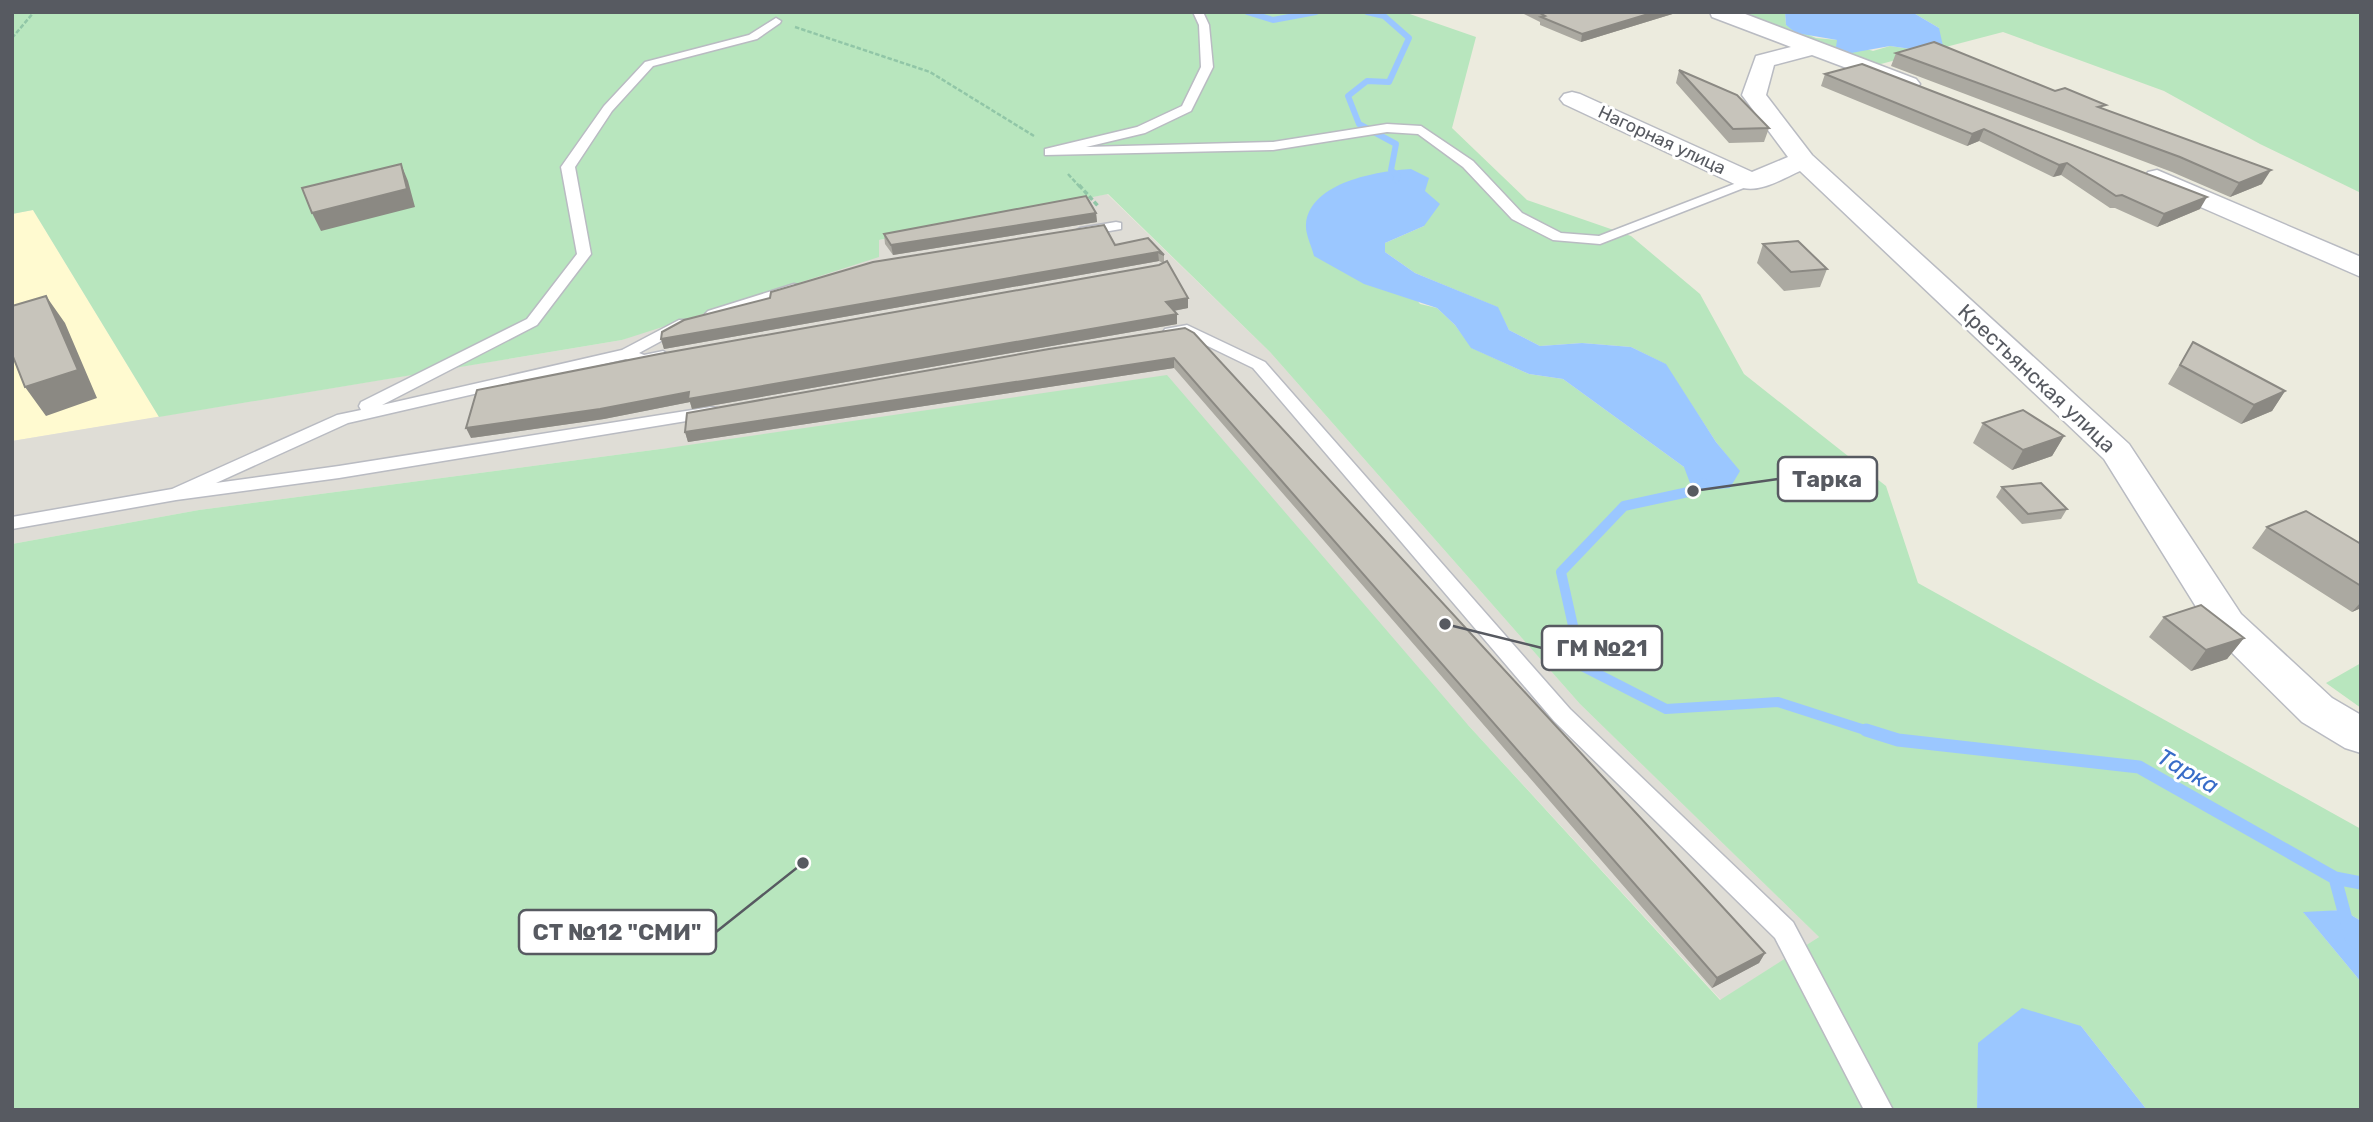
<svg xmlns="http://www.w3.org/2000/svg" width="2373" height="1122" font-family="Rubik,sans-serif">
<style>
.commercial{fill:#fffad0}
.industrial{fill:#dfddd6}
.green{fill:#b8e6be;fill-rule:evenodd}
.water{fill:#9bc7ff}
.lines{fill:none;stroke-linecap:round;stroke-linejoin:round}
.stream-far2{stroke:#9bc7ff;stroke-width:6}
.stream-far1{stroke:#9bc7ff;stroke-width:10}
.stream{stroke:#9bc7ff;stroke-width:13}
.service-casing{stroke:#b9bbc2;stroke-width:3}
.minor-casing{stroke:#b9bbc2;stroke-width:3}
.path-far1{stroke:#91c6a7;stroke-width:2.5;stroke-dasharray:4.5 2;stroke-linecap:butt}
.path{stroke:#91c6a7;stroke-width:3.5;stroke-dasharray:5 2.5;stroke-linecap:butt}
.service{fill:#fff;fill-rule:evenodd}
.minor{fill:#fff;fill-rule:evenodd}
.wall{fill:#aba9a1}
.shaded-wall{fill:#8b8983}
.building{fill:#c7c4bb;stroke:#8b8983;stroke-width:2}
.labels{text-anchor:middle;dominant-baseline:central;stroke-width:6;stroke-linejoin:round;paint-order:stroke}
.far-street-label{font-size:18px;fill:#575a61;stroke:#fff}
.street-label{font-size:21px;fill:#575a61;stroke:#fff}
.water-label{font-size:23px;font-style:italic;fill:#386cc8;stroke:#fff}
.leader{fill:none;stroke:#575a61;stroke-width:2.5}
.callout-dot{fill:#575a61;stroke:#fff;stroke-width:2.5}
.callout{fill:#fff;stroke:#575a61;stroke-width:2.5}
.callout-label{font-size:23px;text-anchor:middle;font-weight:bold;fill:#575a61}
</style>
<rect width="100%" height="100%" fill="#ecebde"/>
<path class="commercial" d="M 33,210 L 159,417 L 12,441 L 12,214 Z"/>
<path class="industrial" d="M 1107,194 L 1270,352 L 1580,704 L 1819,937 L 1721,1000 L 1468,725 L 668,448 L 199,510 L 12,544 L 12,441 L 622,340 L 879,240 Z"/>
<path class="green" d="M 12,12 L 1404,12 L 1476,37 L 1452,128 L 1527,200 L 1631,236 L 1700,294 L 1744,374 L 1886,486 L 1918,583 L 2361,829 L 2361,921 L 2343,910 L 2304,913 L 2361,982 L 2361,1110 L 2147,1110 L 2081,1026 L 1979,1043 L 1977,1110 L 12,1110 L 12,544 L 199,510 L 668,448 L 1167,375 L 1468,725 L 1720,1000 L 1819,937 L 1580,704 L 1270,352 L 1108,194 L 879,240 L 879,257 L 622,340 L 159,417 L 33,210 L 12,214 ZM 1330,190 L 1424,226 L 1385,243 L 1385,252 L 1415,273 L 1497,307 L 1509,330 L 1540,346 L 1582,343 L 1631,347 L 1665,364 L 1716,442 L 1739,471 L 1684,467 L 1563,379 L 1529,374 L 1472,348 L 1455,325 L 1437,308 L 1420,304 Z
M 1751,12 L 1785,12 L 1786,25 L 1816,38 L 1838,40 L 1873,51 L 1890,46 L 1918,50 L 1939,28 L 1912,12 L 2361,12 L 2361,193 L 2260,144 L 2164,91 L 2003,32 L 1877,65 L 1743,15 Z
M 2361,663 L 2361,708 L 2326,683 Z"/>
<path class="water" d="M 1785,12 L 1912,12 L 1939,28 L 1943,46 L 1918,50 L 1890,46 L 1851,53 L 1836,47 L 1837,40 L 1796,33 L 1786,25 Z
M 1411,169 L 1429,178 L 1425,191 L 1440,204 L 1424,226 L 1385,243 L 1385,252 L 1415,273 L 1498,307 L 1509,330 L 1540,346 L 1582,343 L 1631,347 L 1666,364 L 1716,442 L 1740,471 L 1730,488 L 1693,491 L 1684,467 L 1563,379 L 1529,374 L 1471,348 L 1455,325 L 1437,308 L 1364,284 L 1314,256 C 1312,247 1305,234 1306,224 C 1310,182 1378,171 1411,169 Z
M 2343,910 L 2361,921 L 2361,982 L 2303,912 Z
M 2022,1008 L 2081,1026 L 2147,1110 L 1977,1110 L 1978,1043 Z"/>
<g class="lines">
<path class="stream-far2" d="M 1247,12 L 1273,20 L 1316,12
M 1367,12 L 1384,16 L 1409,38 L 1389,82 L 1367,81 L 1348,96 L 1359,124 L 1396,144 L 1391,170 L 1398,176 L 1396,180"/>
<path class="stream-far1" d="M 1703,483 L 1693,491 L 1624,506 L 1561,572 L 1582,666 L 1666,709 L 1778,702 L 1871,732"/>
<path class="stream" d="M 1866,730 L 1898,740 L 2139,767 L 2335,878 L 2351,938 L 2361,945
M 2335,878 L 2361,883"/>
<defs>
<path id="service" d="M 1193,12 L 1203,12 L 1209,25 L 1213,67 L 1191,111 L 1145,133 L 1086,147 L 1273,142 L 1387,124 L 1421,126 L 1473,161 L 1522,213 L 1561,233 L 1599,236 L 1747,179 L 1752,178 L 1759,182 L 1600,244 L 1553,240 L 1512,219 L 1463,167 L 1418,134 L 1387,132 L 1273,150 L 1045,155 L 1045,149 L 1137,127 L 1182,106 L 1201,67 L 1199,25 Z
M 776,18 L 781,21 L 780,23 L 757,39 L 653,66 L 612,111 L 575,167 L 591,254 L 537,325 L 382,405 L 622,350 L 679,320 L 689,320 L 692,323 L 689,326 L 639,353 L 644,355 L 663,351 L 671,356 L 669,359 L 643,365 L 626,359 L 348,423 L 216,483 L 339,466 L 711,407 L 717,408 L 719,412 L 717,416 L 339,478 L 176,500 L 12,529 L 12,517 L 172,489 L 337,415 L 361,410 L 359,406 L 361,402 L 527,319 L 577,254 L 561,167 L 604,106 L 645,62 L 749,35 Z
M 1116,222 L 1121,223 L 1121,229 L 1080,236 L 1073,232 L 1080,228 Z
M 794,284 L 799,285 L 801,288 L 799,291 L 713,319 L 705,314 L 708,311 Z
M 1187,325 L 1265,362 L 1570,709 L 1793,922 L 1893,1110 L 1864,1110 L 1775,938 L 1554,721 L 1253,368 L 1185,335 L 1171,337 L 1163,332 L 1165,329 Z"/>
<path id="minor" d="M 1710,12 L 1740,12 L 1916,79 L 1920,84 L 1916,89 L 1908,91 L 1812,55 L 1774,65 L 1766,95 L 1812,155 L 2129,444 L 2241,614 L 2332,698 L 2361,715 L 2361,753 L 2345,748 L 2302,722 L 2213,634 L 2104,459 L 1800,171 C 1782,179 1762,192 1743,188 L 1564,104 L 1560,99 L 1564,94 L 1572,92 L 1580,94 L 1752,172 L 1788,157 L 1742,95 L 1756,56 L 1791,47 L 1712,17 Z
M 2157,170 L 2361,257 L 2361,277 L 2148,184 L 2144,178 L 2148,172 Z"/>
</defs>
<use href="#service" class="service-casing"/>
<use href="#minor" class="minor-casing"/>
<path class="path-far1" d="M 795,27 L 930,72 L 1034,136
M 12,38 L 34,12
M 1068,174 L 1080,187"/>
<path class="path" d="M 1079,185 L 1098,206"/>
<use href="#service" class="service"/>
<use href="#minor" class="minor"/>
</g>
<path class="wall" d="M 1520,12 L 1679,12 L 1581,42 L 1540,25 L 1540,22 Z
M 1896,53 L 2104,109 L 2262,184 L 2230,197 L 2172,172 L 1891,66 Z
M 1862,64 L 2200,209 L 2157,227 L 2115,208 L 2110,208 L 2061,175 L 2053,177 L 1979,141 L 1967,146 L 1821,86 L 1825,74 Z
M 1679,70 L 1769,128 L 1764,142 L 1729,143 L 1676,83 Z
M 1096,213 L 1097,222 L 893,255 L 885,244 L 884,234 Z
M 1148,238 L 1164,255 L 1164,262 L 1188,308 L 1174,311 L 1177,314 L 1177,324 L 692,409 L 690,402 L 604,419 L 471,438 L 1159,265 L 1163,263 L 1159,261 L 664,349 L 661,339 Z
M 1763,244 L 1827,269 L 1820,287 L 1784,291 L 1757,263 Z
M 1185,328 L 1765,953 L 1759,963 L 1712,988 L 1174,368 L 688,442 L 685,432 Z
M 2193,342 L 2285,391 L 2272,411 L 2241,424 L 2168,384 Z
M 1983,423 L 2064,436 L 2052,456 L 2012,470 L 1973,443 Z
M 2002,487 L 2067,509 L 2061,519 L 2022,524 L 1996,497 Z
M 2267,527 L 2361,544 L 2361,608 L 2352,612 L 2252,548 Z
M 2164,617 L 2244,638 L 2227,659 L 2191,671 L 2149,637 Z"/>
<path class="shaded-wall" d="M 1655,12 L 1679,12 L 1581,42 L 1582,34 Z
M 1984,129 L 1979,141 L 1967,146 L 1972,134 Z
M 2067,163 L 2061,175 L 2053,177 L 2059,165 Z
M 401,164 L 408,181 L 415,207 L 321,231 L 312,213 Z
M 2271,170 L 2262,184 L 2230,197 L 2239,183 Z
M 2207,197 L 2200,209 L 2157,227 L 2164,214 Z
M 1096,213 L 1097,222 L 893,255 L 891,245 Z
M 1158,252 L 1159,261 L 664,349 L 661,339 Z
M 46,296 L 65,323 L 97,398 L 46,416 L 25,387 Z
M 1188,298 L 1188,308 L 1167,312 L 1166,302 Z
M 1177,314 L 1177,324 L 692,409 L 690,402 L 604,419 L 471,438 L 466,428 Z
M 1174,358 L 1174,368 L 688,442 L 685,432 Z
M 2285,391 L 2272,411 L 2241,424 L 2254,405 Z
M 2064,436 L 2052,456 L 2012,470 L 2023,450 Z
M 2361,602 L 2361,608 L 2352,612 Z
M 2244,638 L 2227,659 L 2191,671 L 2206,650 Z
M 1765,953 L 1759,963 L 1712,988 L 1717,978 Z"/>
<path class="building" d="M 1538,12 L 1655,12 L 1582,34 L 1541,17 L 1545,16 Z
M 1934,42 L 2055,91 L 2065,88 L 2106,105 L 2098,107 L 2271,170 L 2239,183 L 2180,157 L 1896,53 Z
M 1862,64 L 2207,197 L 2164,214 L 2122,195 L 2116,196 L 2067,163 L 2059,165 L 1984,129 L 1972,134 L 1825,74 Z
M 1679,70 L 1737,95 L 1769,128 L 1733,129 Z
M 401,164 L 407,189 L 312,213 L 302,188 Z
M 1086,196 L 1096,213 L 891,245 L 884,234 Z
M 1104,225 L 1115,245 L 1148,238 L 1164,255 L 1158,252 L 661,339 L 662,332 L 684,320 L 770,298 L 771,292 L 873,262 Z
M 1798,241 L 1827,269 L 1791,272 L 1763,244 Z
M 1167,261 L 1188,298 L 1166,302 L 1177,314 L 688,399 L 689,392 L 600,409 L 466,428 L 477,390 L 659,354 L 1159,265 Z
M 46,296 L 78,370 L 25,387 L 12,354 L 12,306 Z
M 1185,328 L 1194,333 L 1765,953 L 1717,978 L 1174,358 L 685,432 L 687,413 L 1049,349 Z
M 2193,342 L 2285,391 L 2254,405 L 2180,365 Z
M 2023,410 L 2064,436 L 2023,450 L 1983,423 Z
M 2041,483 L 2067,509 L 2028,514 L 2002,487 Z
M 2306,511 L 2361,544 L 2361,586 L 2267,527 Z
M 2201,605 L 2244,638 L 2206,650 L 2164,617 Z"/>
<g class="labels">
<g class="far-street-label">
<text transform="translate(1662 140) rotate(25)">Нагорная улица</text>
</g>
<g class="street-label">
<text transform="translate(2037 378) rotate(43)">Крестьянская улица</text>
</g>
<g class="water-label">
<text transform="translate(2188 771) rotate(30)">Тарка</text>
</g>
</g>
<path class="leader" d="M1693 491L1778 479M1445 624L1542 648M803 863L716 932"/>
<g class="callout-dot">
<circle cx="1693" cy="491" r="7"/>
<circle cx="1445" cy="624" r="7"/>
<circle cx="803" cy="863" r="7"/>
</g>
<g class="callout">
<rect x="1778" y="457" width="99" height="44" rx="7"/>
<rect x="1542" y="626" width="120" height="44" rx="7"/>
<rect x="519" y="910" width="197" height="44" rx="7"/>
</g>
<g class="callout-label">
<text x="1827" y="487">Тарка</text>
<text x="1602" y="656">ГМ №21</text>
<text x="617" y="940">СТ №12 "СМИ"</text>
</g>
<rect width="2373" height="1122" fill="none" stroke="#575a61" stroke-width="28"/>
</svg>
